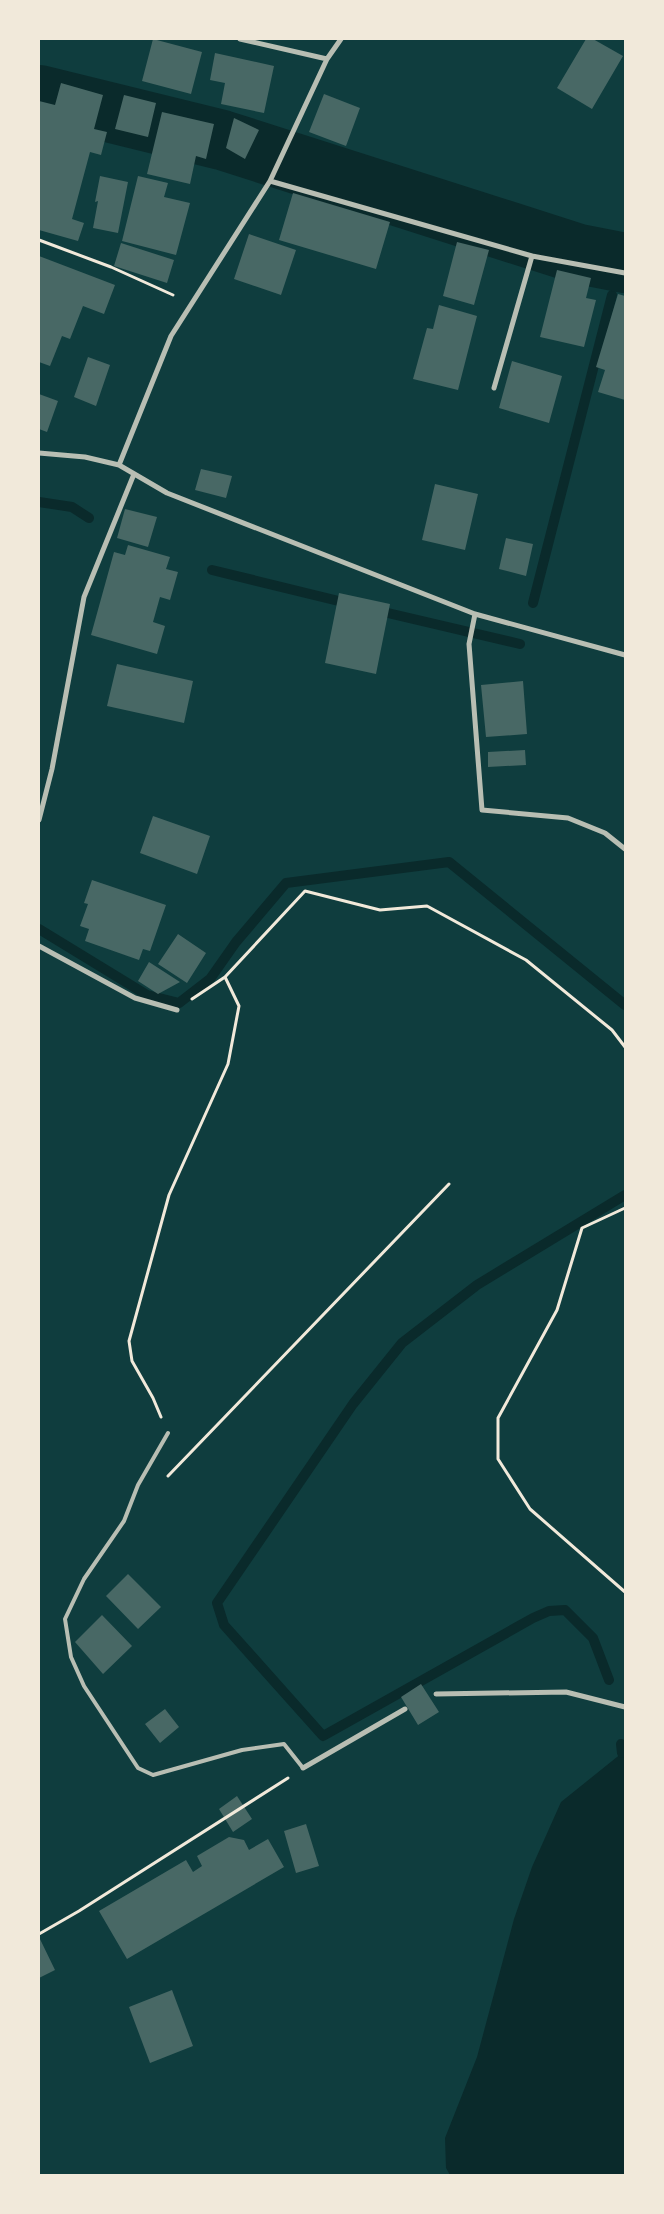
<svg xmlns="http://www.w3.org/2000/svg" width="664" height="2214" font-family="'PT Sans Narrow',sans-serif">
<style>
.water{fill:#0a2a2b}
.lines{fill:none;stroke-linecap:round;stroke-linejoin:round}
.stream{stroke:#0a2a2b;stroke-width:10}
.river{stroke:#0a2a2b;stroke-width:60}
.building{fill:#486865}
.path{stroke:#f1e9da;stroke-width:3}
.service{stroke:#b8beb3;stroke-width:4}
.minor{stroke:#b8beb3;stroke-width:5}
</style>
<rect width="100%" height="100%" fill="#0f3d3e"/>
<path class="water" d="M 622,1753 L 625,1754 L 625,2175 L 450,2175 L 446,2168 L 445,2138 L 477,2057 L 514,1919 L 532,1867 L 561,1802 Z"/>
<g class="lines">
<path class="stream" d="M 39,502 L 72,507 L 89,518
M 212,570 L 351,604
M 533,603 L 612,295
M 375,610 L 520,644
M 39,929 L 147,995 L 179,1003 L 210,979 L 236,942 L 286,883 L 449,862 L 625,1005
M 609,1680 L 593,1638 L 565,1610 L 549,1611 L 533,1618 L 323,1736 L 224,1625 L 217,1603 L 353,1404 L 402,1343 L 477,1285 L 625,1195
M 621,1744 L 622,1753"/>
<path class="river" d="M 39,95 L 222,140 L 579,254 L 625,263"/>
</g>
<path class="building" d="M 153,39 L 202,52 L 191,94 L 142,81 Z
M 586,39 L 593,39 L 623,56 L 592,109 L 557,88 Z
M 215,53 L 274,66 L 264,113 L 221,104 L 225,83 L 210,80 Z
M 61,83 L 103,95 L 94,129 L 107,132 L 101,155 L 90,152 L 72,219 L 84,223 L 78,241 L 39,230 L 39,101 L 55,105 Z
M 324,94 L 360,108 L 346,146 L 309,132 Z
M 124,95 L 156,103 L 148,137 L 115,129 Z
M 162,112 L 214,124 L 206,159 L 196,156 L 190,184 L 147,174 Z
M 234,118 L 259,130 L 245,159 L 226,148 Z
M 100,176 L 128,182 L 118,233 L 93,228 L 98,201 L 95,202 Z
M 138,176 L 168,183 L 164,197 L 190,203 L 176,255 L 122,241 Z
M 293,193 L 390,222 L 376,269 L 279,240 Z
M 249,234 L 296,250 L 281,295 L 234,279 Z
M 457,242 L 489,250 L 474,305 L 443,296 Z
M 121,243 L 174,260 L 167,283 L 114,266 Z
M 39,256 L 115,285 L 104,314 L 83,306 L 70,339 L 62,336 L 50,366 L 39,362 Z
M 557,270 L 591,278 L 586,298 L 596,300 L 584,347 L 540,337 Z
M 618,294 L 625,296 L 625,400 L 598,392 L 605,370 L 596,367 Z
M 439,305 L 477,316 L 458,390 L 413,379 L 427,328 L 433,329 Z
M 88,357 L 110,365 L 96,406 L 74,397 Z
M 512,361 L 562,376 L 549,423 L 499,408 Z
M 39,394 L 58,401 L 47,432 L 39,429 Z
M 201,469 L 232,476 L 226,498 L 195,490 Z
M 435,484 L 478,494 L 465,550 L 422,540 Z
M 125,509 L 157,517 L 148,547 L 117,538 Z
M 506,538 L 533,544 L 526,576 L 499,569 Z
M 128,545 L 170,557 L 166,569 L 178,572 L 170,600 L 160,597 L 153,622 L 165,626 L 157,654 L 91,635 L 114,552 L 125,555 Z
M 339,593 L 390,604 L 376,674 L 325,663 Z
M 117,664 L 193,681 L 184,723 L 107,706 Z
M 523,681 L 527,734 L 486,737 L 481,685 Z
M 525,750 L 526,765 L 488,767 L 488,752 Z
M 153,816 L 210,836 L 197,874 L 140,853 Z
M 92,880 L 166,905 L 150,951 L 143,949 L 139,960 L 85,941 L 89,929 L 80,926 L 88,904 L 84,903 Z
M 178,934 L 206,953 L 187,983 L 158,964 Z
M 149,962 L 180,982 L 158,994 L 138,981 Z
M 128,1574 L 161,1607 L 138,1629 L 106,1596 Z
M 102,1615 L 132,1646 L 103,1674 L 75,1642 Z
M 421,1684 L 439,1712 L 418,1725 L 401,1697 Z
M 165,1709 L 179,1727 L 160,1743 L 145,1724 Z
M 237,1796 L 252,1819 L 233,1832 L 219,1809 Z
M 306,1824 L 319,1866 L 296,1873 L 284,1831 Z
M 229,1837 L 244,1840 L 249,1850 L 268,1839 L 284,1867 L 127,1959 L 99,1911 L 186,1860 L 193,1872 L 202,1866 L 197,1856 Z
M 39,1937 L 55,1970 L 39,1978 Z
M 172,1990 L 193,2046 L 150,2063 L 129,2007 Z"/>
<g class="lines">
<path class="path" d="M 39,240 L 111,267 L 173,295
M 192,999 L 225,977 L 305,891 L 380,910 L 427,906 L 526,960 L 612,1030 L 625,1047
M 625,1208 L 582,1228 L 557,1310 L 498,1418 L 498,1459 L 530,1509 L 625,1592
M 161,1417 L 153,1398 L 132,1361 L 129,1341 L 169,1195 L 228,1064 L 239,1006 L 225,977
M 168,1476 L 449,1184
M 39,1934 L 79,1911 L 288,1778"/>
<path class="service" d="M 168,1433 L 138,1485 L 124,1521 L 84,1579 L 65,1619 L 71,1657 L 84,1686 L 138,1768 L 153,1775 L 242,1750 L 284,1744 L 303,1768"/>
<path class="minor" d="M 240,39 L 327,59
M 270,181 L 532,256 L 625,273
M 494,388 L 532,256
M 39,453 L 85,457 L 119,465 L 167,493 L 475,614 L 625,655
M 119,465 L 171,336 L 270,181 L 327,59 L 341,39
M 475,614 L 469,644 L 482,810 L 568,818 L 605,833 L 625,849
M 39,820 L 52,769 L 84,597 L 134,474
M 39,946 L 135,998 L 177,1010
M 436,1694 L 566,1692 L 625,1707
M 303,1768 L 405,1709"/>
</g>
<rect width="664" height="2214" fill="none" stroke="#f1e9da" stroke-width="80"/>
</svg>
